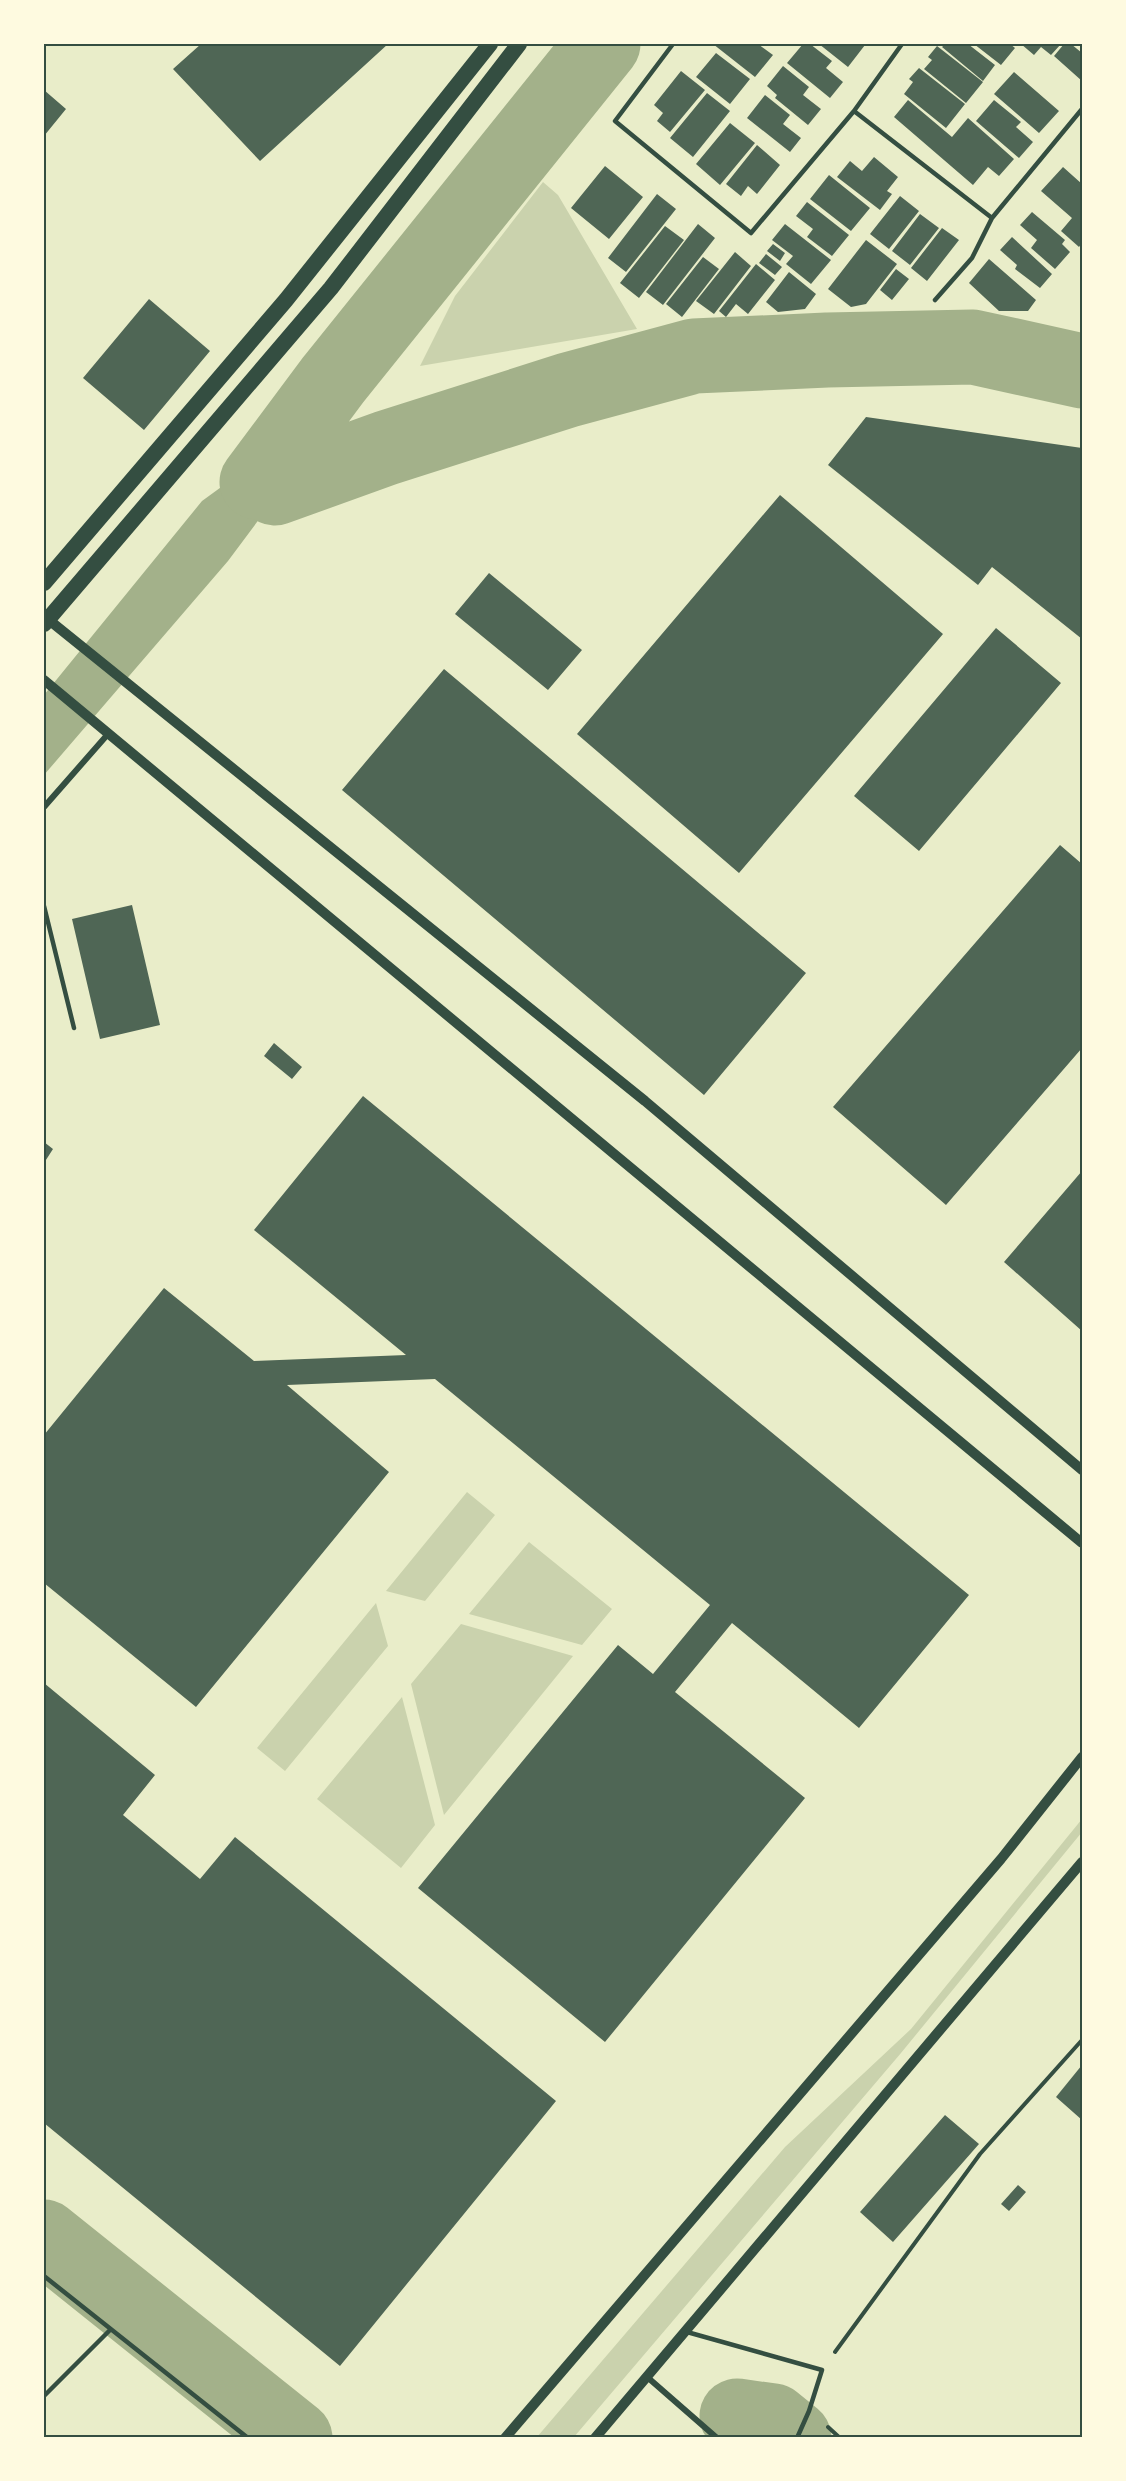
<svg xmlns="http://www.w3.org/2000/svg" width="1126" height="2481" font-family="Helvetica,sans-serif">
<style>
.green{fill:#cad2ad}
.water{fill:#a3b18a}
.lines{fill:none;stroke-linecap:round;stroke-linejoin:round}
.river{stroke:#a3b18a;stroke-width:75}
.building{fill:#4f6655}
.path{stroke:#344e41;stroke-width:4}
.service{stroke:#344e41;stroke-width:4.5}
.minor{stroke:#344e41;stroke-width:6}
.tertiary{stroke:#344e41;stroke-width:10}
.trunk{stroke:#344e41;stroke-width:16}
.neatline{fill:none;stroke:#344e41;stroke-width:2}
</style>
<rect width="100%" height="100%" fill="#e9edc9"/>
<path class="green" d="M 543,182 L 558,195 L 637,329 L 420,366 L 455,296 Z
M 467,1492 L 495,1515 L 425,1601 L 386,1591 Z
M 529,1542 L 612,1609 L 582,1645 L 469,1614 Z
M 376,1603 L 388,1646 L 285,1771 L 257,1748 Z
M 461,1624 L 573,1656 L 444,1815 L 411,1684 Z
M 402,1697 L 435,1825 L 401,1868 L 317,1799 Z
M 1082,1819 L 1082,1832 L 901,2053 L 574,2437 L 537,2437 L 785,2147 L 911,2029 Z"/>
<path class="water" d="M 310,391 L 336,411 L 340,425 L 349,434 L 362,432 L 380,470 L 357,480 L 362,490 L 360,492 L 308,515 L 300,499 L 260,518 L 228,561 L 44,775 L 44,695 L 202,501 L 246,469 L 240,459 L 294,394 L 299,399 Z"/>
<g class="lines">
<path class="river" d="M 257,482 L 333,380 L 603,44
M 275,488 L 386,448 L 568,390 L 694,356 L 827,350 L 973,347 L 1082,371
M 44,2237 L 295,2438
M 737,2416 L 773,2421 L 794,2438"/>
</g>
<path class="building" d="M 201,44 L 388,44 L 260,161 L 173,69 Z
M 713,44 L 758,44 L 773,55 L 755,77 Z
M 803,44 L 810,44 L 832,61 L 826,68 L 843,82 L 830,98 L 787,63 Z
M 819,44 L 863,44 L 865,45 L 848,67 Z
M 945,44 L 968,44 L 995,65 L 983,81 L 942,47 Z
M 974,44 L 1010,44 L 1015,48 L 1001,65 Z
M 1021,44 L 1061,44 L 1051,55 L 1041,47 L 1034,55 Z
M 1064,44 L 1071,44 L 1082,53 L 1082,81 L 1054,56 Z
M 937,46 L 983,82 L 966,103 L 924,69 L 932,60 L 928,57 Z
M 716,53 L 750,79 L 730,104 L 696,77 Z
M 783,66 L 809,87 L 803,95 L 821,109 L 808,125 L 775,98 L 777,95 L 767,86 Z
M 919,68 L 965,104 L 946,128 L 904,94 L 913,82 L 909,79 Z
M 681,71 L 705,90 L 670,132 L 657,121 L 663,113 L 654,105 Z
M 1014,72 L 1059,111 L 1039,133 L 994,94 Z
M 44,90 L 66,109 L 44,136 Z
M 707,93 L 730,111 L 693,157 L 670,138 Z
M 765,95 L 790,115 L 783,124 L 801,138 L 790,152 L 747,118 Z
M 908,100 L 952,137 L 968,118 L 1014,159 L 999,176 L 988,167 L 973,185 L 894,117 Z
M 994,100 L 1021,122 L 1016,127 L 1033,142 L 1019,158 L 976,121 Z
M 730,123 L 755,143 L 720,185 L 696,164 Z
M 757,145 L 780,165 L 757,194 L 748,186 L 741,196 L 726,184 Z
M 874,157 L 898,177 L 887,191 L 892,194 L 880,210 L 837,177 L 850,161 L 862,171 Z
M 605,166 L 643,197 L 609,239 L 571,208 Z
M 1063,167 L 1082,184 L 1082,243 L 1079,247 L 1061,231 L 1072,218 L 1041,191 Z
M 829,175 L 870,208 L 851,231 L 810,199 Z
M 657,194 L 676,209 L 626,272 L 608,258 Z
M 900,196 L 919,211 L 889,249 L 870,234 Z
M 807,202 L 849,235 L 832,256 L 807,237 L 813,229 L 796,216 Z
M 1032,212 L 1065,240 L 1062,244 L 1070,252 L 1055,269 L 1031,248 L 1037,240 L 1020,225 Z
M 920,214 L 939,228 L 910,265 L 892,251 Z
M 698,224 L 715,238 L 663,305 L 646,292 Z
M 785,224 L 831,260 L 811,284 L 786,264 L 793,256 L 772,240 Z
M 665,226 L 684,240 L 639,298 L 620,283 Z
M 942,228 L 959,240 L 927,281 L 911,268 Z
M 1012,237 L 1052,274 L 1040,288 L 1015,269 L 1017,265 L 1000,250 Z
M 866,240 L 897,264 L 866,304 L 851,307 L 828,289 Z
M 773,244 L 785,253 L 780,261 L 767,251 Z
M 735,252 L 751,266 L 714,314 L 696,301 Z
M 766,254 L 782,267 L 775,275 L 759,263 Z
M 703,257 L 719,269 L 682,317 L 666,304 Z
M 989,259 L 1036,300 L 1028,311 L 999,311 L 969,283 Z
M 756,264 L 775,280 L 748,314 L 736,304 L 726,317 L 719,311 Z
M 896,269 L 909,279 L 892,300 L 880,290 Z
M 789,272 L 816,294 L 805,309 L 778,312 L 766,302 Z
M 149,299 L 210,351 L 144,430 L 83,378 Z
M 866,417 L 1082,448 L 1082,639 L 992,567 L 978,585 L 828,465 Z
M 780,495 L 943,634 L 739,873 L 577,734 Z
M 489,573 L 582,650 L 548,690 L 455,614 Z
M 996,628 L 1061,683 L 919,851 L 854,796 Z
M 444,669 L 806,973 L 704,1095 L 342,790 Z
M 1060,845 L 1082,864 L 1082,1048 L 946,1205 L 833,1107 Z
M 132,905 L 160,1025 L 100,1039 L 72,919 Z
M 274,1043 L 302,1067 L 292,1079 L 264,1056 Z
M 363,1096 L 969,1595 L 859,1728 L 732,1623 L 675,1692 L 805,1798 L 605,2042 L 418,1888 L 618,1645 L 653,1674 L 710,1605 L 435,1379 L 287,1385 L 389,1472 L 196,1707 L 44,1583 L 44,1435 L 164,1288 L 254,1361 L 406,1355 L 254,1230 Z
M 44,1142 L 53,1149 L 44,1163 Z
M 1082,1171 L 1082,1331 L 1004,1262 Z
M 44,1683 L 155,1775 L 123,1815 L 200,1879 L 235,1837 L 556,2101 L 340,2366 L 44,2123 Z
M 1082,2065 L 1082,2120 L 1056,2097 Z
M 945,2115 L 979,2144 L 893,2242 L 860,2212 Z
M 1018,2185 L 1026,2192 L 1009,2211 L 1001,2204 Z"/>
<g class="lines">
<path class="path" d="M 835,2352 L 980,2154 L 1082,2040
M 828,2427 L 840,2438"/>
<path class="service" d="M 673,44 L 615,121 L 751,233 L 854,111 L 992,218 L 1082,109
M 854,111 L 902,44
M 935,300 L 972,258 L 992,218
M 44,906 L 74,1028
M 44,2276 L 248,2438
M 687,2332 L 822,2370 L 809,2411 L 797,2438
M 44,2396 L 110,2330"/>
<path class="minor" d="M 44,807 L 108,734
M 646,2376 L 717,2438"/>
<path class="tertiary" d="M 44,616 L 645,1101 L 1082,1470
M 44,680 L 1082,1543
M 505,2438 L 1001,1859 L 1082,1757
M 595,2438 L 1082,1862"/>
<path class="trunk" d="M 44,583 L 286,300 L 490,44
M 44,624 L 331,288 L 519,44"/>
</g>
<rect width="1126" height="2481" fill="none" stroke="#fefae0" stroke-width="90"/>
<rect x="45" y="45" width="1036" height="2391" class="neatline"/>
</svg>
